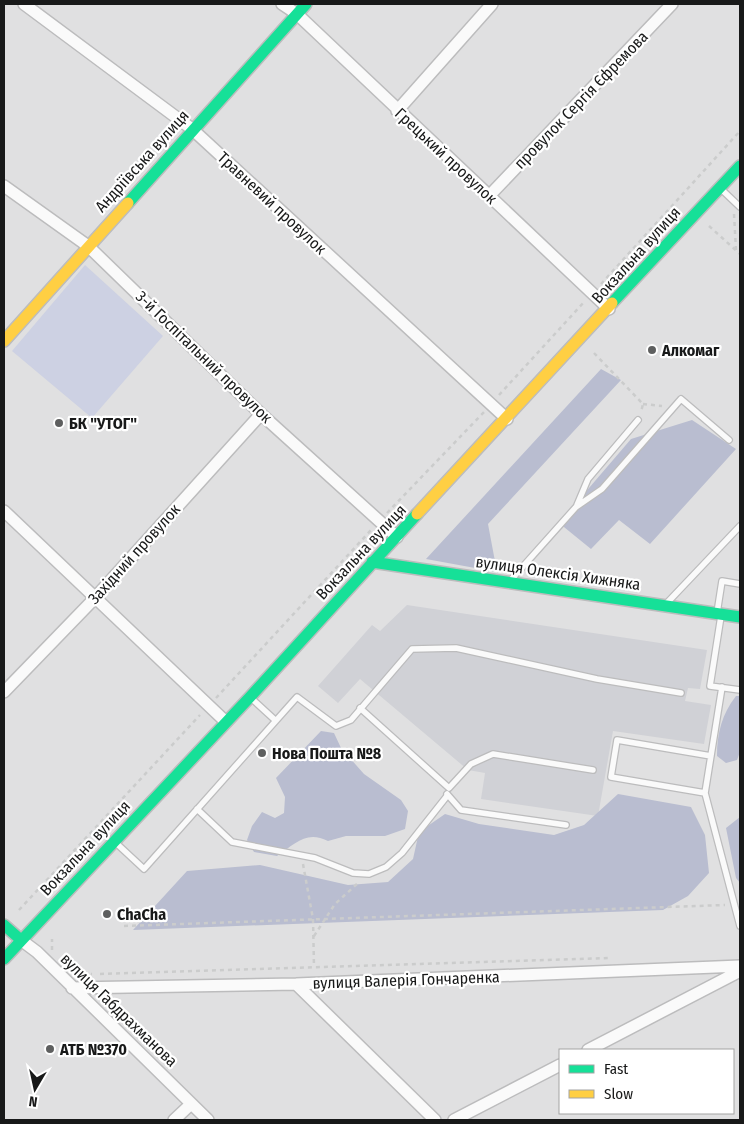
<svg xmlns="http://www.w3.org/2000/svg" width="744" height="1124" font-family="'Fira Sans Condensed',sans-serif">
<style>
.built{fill:#d0d1d6}
.green{fill:#cdd1e3}
.forest{fill:#b9bdd0}
.lines{fill:none;stroke-linecap:round;stroke-linejoin:round}
.lane-casing{stroke:#bcbcbd;stroke-width:8}
.street-casing{stroke:#bcbcbd;stroke-width:14}
.fast-casing{stroke:#bcbcbd;stroke-width:14}
.slow-casing{stroke:#bcbcbd;stroke-width:14}
.path{stroke:#cbcccc;stroke-width:2.5;stroke-dasharray:4 4;stroke-linecap:butt}
.lane{stroke:#fafafa;stroke-width:5.5}
.street{stroke:#fafafa;stroke-width:11}
.fast{stroke:#16e098;stroke-width:11}
.slow{stroke:#ffcf43;stroke-width:11}
.poi-dot{fill:#5e5f5f;stroke:#fff;stroke-width:2}
.labels{text-anchor:middle;dominant-baseline:central;stroke-width:4.5;stroke-linejoin:round;paint-order:stroke}
.street-label{font-size:16px;fill:#181919;stroke:#fff}
.poi-label{font-size:16px;font-weight:bold;fill:#181919;stroke:#fff;text-anchor:start}
</style>
<rect width="100%" height="100%" fill="#e0e0e1"/>
<path class="built" d="M 407,605 L 707,650 L 700,689 L 688,688 L 685,701 L 711,705 L 704,744 L 613,731 L 598,816 L 481,799 L 485,773 L 468,770 L 360,679 L 338,703 L 318,686 L 372,625 L 380,631 Z"/>
<path class="green" d="M 85,265 L 163,336 L 92,418 L 12,351 Z"/>
<path class="forest" d="M 601,369 L 621,380 L 488,524 L 497,572 L 426,559 Z
M 692,420 L 736,449 L 650,544 L 619,520 L 591,549 L 559,523 L 631,439 Z
M 736,696 L 740,696 L 740,752 L 737,760 L 726,763 L 717,756 C 717,733 722,714 736,696 Z
M 321,731 L 334,733 L 341,748 L 364,774 L 401,800 L 408,811 L 405,829 L 385,836 L 346,836 L 328,841 C 306,830 295,844 277,856 L 254,852 L 247,840 L 252,826 L 262,812 L 275,818 L 284,813 L 285,797 L 276,778 Z
M 618,794 L 691,807 L 705,835 L 709,873 L 688,896 L 663,910 L 133,930 L 187,871 L 260,865 L 348,885 L 388,882 L 413,859 L 419,832 L 445,814 L 479,824 L 554,835 L 584,825 Z
M 740,817 L 740,883 L 736,878 L 726,828 Z"/>
<g class="lines">
<defs>
<path id="lane" d="M 720,188 L 740,207
M 577,505 L 588,479 L 638,420
M 510,581 L 576,507 L 602,489 L 681,399 L 729,440
M 666,604 L 740,526
M 717,613 L 722,581 L 740,584
M 721,616 L 710,686 L 740,690
M 722,687 L 705,793 L 740,926
M 251,698 L 275,720
M 360,708 L 449,788 L 471,764 L 493,754 L 593,770
M 705,793 L 611,777 L 617,740 L 711,756
M 447,794 L 461,810 L 566,825
M 197,809 L 232,842 L 315,858 L 353,873 L 369,874 L 386,867 L 402,853 L 447,796
M 116,843 L 144,869 L 297,697 L 336,726 L 351,720 L 412,649 L 456,648 L 597,679 L 681,693"/>
<path id="street" d="M 24,4 L 192,129 L 507,419
M 282,4 L 297,14 L 609,309
M 397,111 L 492,4
M 4,186 L 88,246 L 261,414 L 397,537
M 489,196 L 672,4
M 4,511 L 226,722
M 4,692 L 94,599 L 261,414
M 21,940 L 37,952 L 208,1120
M 296,984 L 435,1120
M 72,988 L 296,984 L 740,966
M 588,1050 L 740,971
M 174,1120 L 191,1104
M 454,1120 L 560,1065"/>
<path id="fast" d="M 128,203 L 306,4
M 612,303 L 740,166
M 372,562 L 740,617
M 4,925 L 21,940
M 4,959 L 250,697 L 417,514"/>
<path id="slow" d="M 4,341 L 128,203
M 417,514 L 612,303"/>
</defs>
<use href="#lane" class="lane-casing"/>
<use href="#street" class="street-casing"/>
<use href="#fast" class="fast-casing"/>
<use href="#slow" class="slow-casing"/>
<path class="path" d="M 734,214 L 736,250
M 709,226 L 740,254
M 601,284 L 740,131
M 594,353 L 643,404 L 641,412
M 499,395 L 585,301
M 643,404 L 662,406
M 387,513 L 484,412
M 216,698 L 372,529
M 303,864 L 313,919 L 314,967
M 19,910 L 200,715
M 124,926 L 725,905
M 314,936 L 335,904 L 358,883
M 52,950 L 52,939
M 75,972 L 92,974
M 100,974 L 609,958"/>
<use href="#lane" class="lane"/>
<use href="#street" class="street"/>
<use href="#fast" class="fast"/>
<use href="#slow" class="slow"/>
</g>
<g class="poi-dot">
<circle cx="652" cy="350" r="5"/>
<circle cx="59" cy="423" r="5"/>
<circle cx="262" cy="753" r="5"/>
<circle cx="107" cy="914" r="5"/>
<circle cx="50" cy="1049" r="5"/>
</g>
<g class="labels">
<g class="street-label">
<text transform="translate(581 100) rotate(-46)">провулок Сергія Єфремова</text>
<text transform="translate(446 156) rotate(43)">Грецький провулок</text>
<text transform="translate(142 161) rotate(-48)">Андріївська вулиця</text>
<text transform="translate(272 203) rotate(43)">Травневий провулок</text>
<text transform="translate(636 255) rotate(-48)">Вокзальна вулиця</text>
<text transform="translate(204 357) rotate(44)">3-й Госпітальний провулок</text>
<text transform="translate(361 552) rotate(-47)">Вокзальна вулиця</text>
<text transform="translate(134 554) rotate(-48)">Західний провулок</text>
<text transform="translate(558 573) rotate(8)">вулиця Олексія Хижняка</text>
<text transform="translate(85 848) rotate(-47)">Вокзальна вулиця</text>
<text transform="translate(406 980) rotate(-2)">вулиця Валерія Гончаренка</text>
<text transform="translate(119 1010) rotate(44)">вулиця Габдрахманова</text>
</g>
<g class="poi-label">
<text x="662" y="350">Алкомаг</text>
<text x="69" y="423">БК "УТОГ"</text>
<text x="272" y="753">Нова Пошта №8</text>
<text x="117" y="914">ChaCha</text>
<text x="60" y="1049">АТБ №370</text>
</g>
</g>
<rect width="744" height="1124" fill="none" stroke="#181919" stroke-width="10"/>
<rect x="559" y="1049" width="175" height="65" fill="#ffffff" stroke="#a3a3a3"/>
<rect x="569" y="1065" width="25" height="8" fill="#16e098" stroke="#a3a3a3"/>
<text x="604" y="1074" font-size="15" fill="#181919">Fast</text>
<rect x="569" y="1090" width="25" height="8" fill="#ffcf43" stroke="#a3a3a3"/>
<text x="604" y="1099" font-size="15" fill="#181919">Slow</text>
<g transform="translate(35 1089) rotate(189)" stroke="#ffffff" stroke-width="4" paint-order="stroke">
<path d="M0-4L9 19L0 12L-9 19Z" fill="#181919"/>
<text y="-8" font-size="14" font-weight="bold" text-anchor="middle" fill="#181919">N</text>
</g>
</svg>
